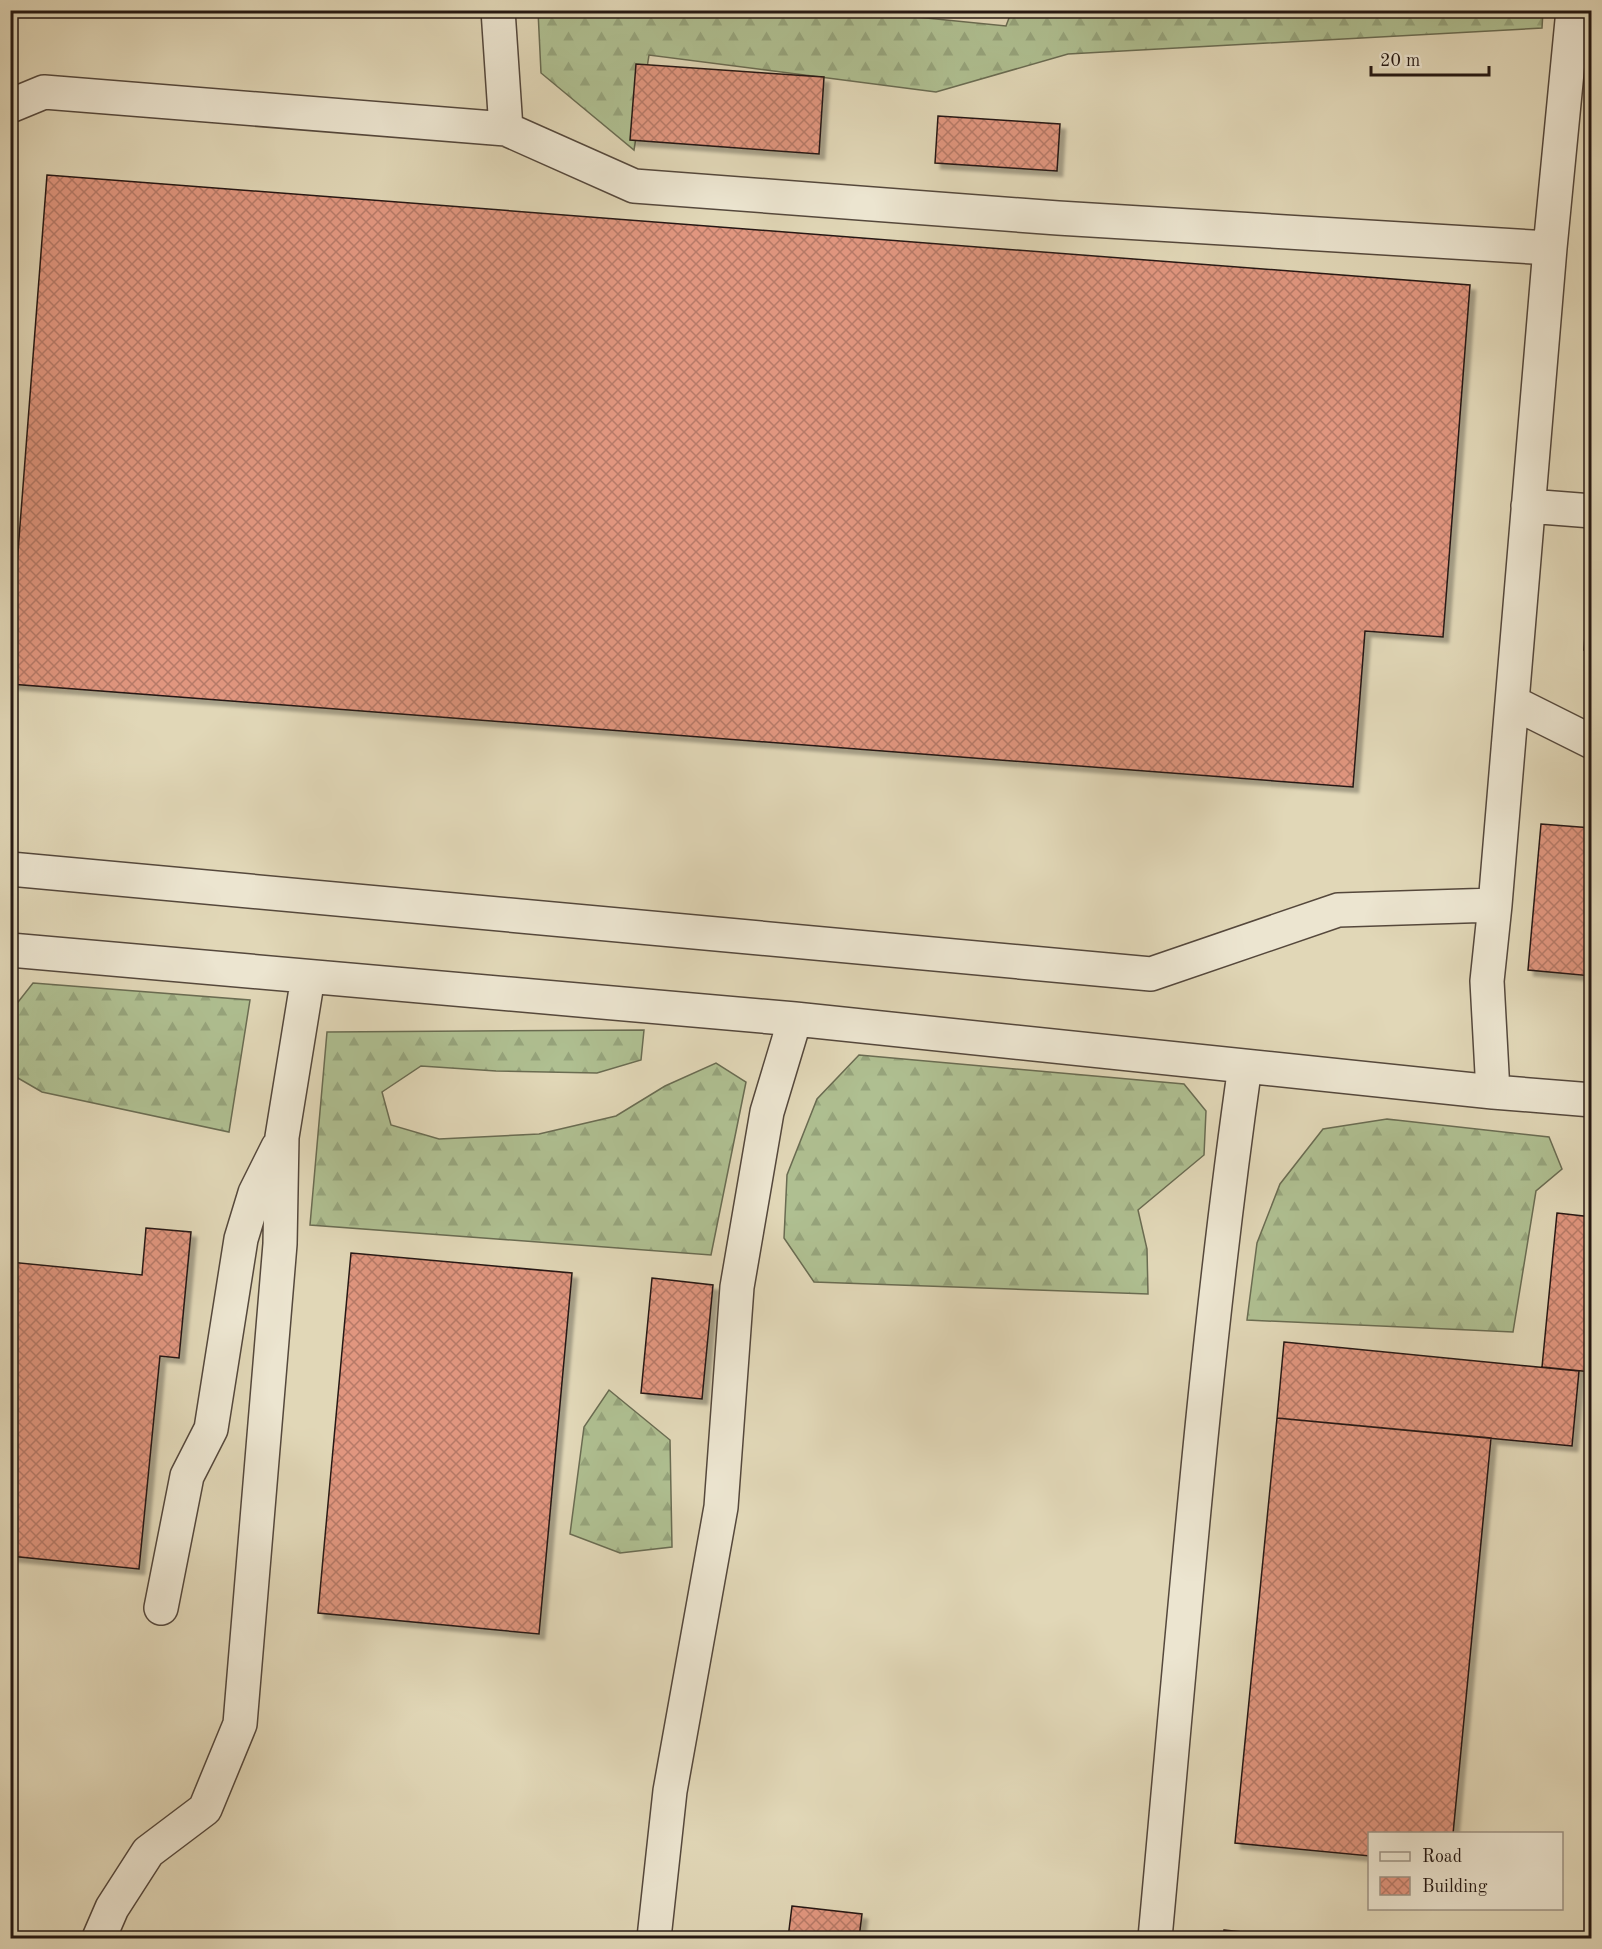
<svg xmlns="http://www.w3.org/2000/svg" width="1602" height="1949" font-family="'Old Standard TT',serif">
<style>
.forest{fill:url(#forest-firs);stroke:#6a6c52;stroke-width:1.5}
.building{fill:url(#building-cross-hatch);stroke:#261913;stroke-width:1.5;filter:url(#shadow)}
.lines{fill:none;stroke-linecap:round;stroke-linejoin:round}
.minor-casing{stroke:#55483c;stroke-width:36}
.minor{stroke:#ece5d0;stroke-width:33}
</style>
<defs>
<pattern id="forest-firs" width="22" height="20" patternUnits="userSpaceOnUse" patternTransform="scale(1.5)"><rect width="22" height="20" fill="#afbf91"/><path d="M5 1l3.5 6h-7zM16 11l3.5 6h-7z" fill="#96a47c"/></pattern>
<pattern id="building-cross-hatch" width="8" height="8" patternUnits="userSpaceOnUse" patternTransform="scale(1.5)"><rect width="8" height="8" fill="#e1967f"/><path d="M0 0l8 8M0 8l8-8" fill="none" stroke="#b67a67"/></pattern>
<filter id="shadow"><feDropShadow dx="5.5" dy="5.5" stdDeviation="1.5" flood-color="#0004"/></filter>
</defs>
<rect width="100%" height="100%" fill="#e1d7b7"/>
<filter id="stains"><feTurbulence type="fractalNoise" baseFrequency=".00333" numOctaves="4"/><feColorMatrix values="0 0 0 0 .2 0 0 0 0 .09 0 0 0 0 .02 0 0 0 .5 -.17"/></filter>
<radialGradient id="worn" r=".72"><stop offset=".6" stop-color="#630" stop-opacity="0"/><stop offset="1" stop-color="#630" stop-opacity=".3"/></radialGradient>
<path class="forest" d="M 846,10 L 1006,26 L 1012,10 L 1543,11 L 1542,28 L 1068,54 L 936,92 L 649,55 L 634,150 L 541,73 L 538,11 Z
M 33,983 L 250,1000 L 229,1132 L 42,1092 L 11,1074 L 11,1011 Z
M 644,1030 L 641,1060 L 597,1073 L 496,1071 L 421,1066 L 382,1092 L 391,1125 L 439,1139 L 539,1134 L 616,1116 L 665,1086 L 716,1063 L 746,1082 L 711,1255 L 310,1225 L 327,1032 Z
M 859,1055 L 1184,1084 L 1206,1111 L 1204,1155 L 1138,1210 L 1147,1249 L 1148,1294 L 814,1282 L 784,1238 L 787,1175 L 817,1099 Z
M 1387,1119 L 1549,1137 L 1562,1169 L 1536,1191 L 1513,1332 L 1247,1320 L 1257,1243 L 1280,1184 L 1323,1129 Z
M 609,1390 L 670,1440 L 672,1547 L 620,1553 L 570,1534 L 584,1427 Z"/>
<path class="building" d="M 636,64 L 824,77 L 819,154 L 630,140 Z
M 938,116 L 1060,124 L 1057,171 L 935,163 Z
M 47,175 L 1470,285 L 1443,637 L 1365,631 L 1353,787 L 10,684 L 10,655 Z
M 1589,576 L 1592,576 L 1592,650 L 1584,650 Z
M 1541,824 L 1592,828 L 1592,976 L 1528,970 Z
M 1557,1213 L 1592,1217 L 1592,1372 L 1542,1367 Z
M 146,1228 L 191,1232 L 179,1358 L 160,1356 L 139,1569 L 10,1556 L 10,1376 L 14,1342 L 10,1341 L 10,1262 L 142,1275 Z
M 351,1253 L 572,1273 L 539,1634 L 318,1613 Z
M 652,1278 L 713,1285 L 702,1399 L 641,1393 Z
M 1284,1342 L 1579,1371 L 1572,1446 L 1277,1418 Z
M 1277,1418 L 1491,1438 L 1453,1834 L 1370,1834 L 1370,1856 L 1235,1843 Z
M 792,1906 L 862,1914 L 859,1938 L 788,1938 Z
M 1224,1930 L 1300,1938 L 1223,1938 Z"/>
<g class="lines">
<defs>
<path id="minor" d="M 498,10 L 506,129
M 10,106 L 44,92 L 506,129 L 634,186 L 1058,218 L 1550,248
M 1528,506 L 1592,511
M 1512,702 L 1592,742
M 10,869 L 1151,974 L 1338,910 L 1495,905
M 10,950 L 795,1019 L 1493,1092 L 1592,1100
M 1493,1092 L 1487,981 L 1495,905 L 1550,248 L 1573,10
M 161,1608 L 187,1476 L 211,1429 L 241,1239 L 255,1193 L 278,1147
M 99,1938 L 112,1908 L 148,1852 L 205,1809 L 240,1724 L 280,1244 L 282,1137 L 308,977
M 654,1938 L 670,1791 L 721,1507 L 737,1287 L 767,1112 L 795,1019
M 1155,1938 C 1182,1647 1204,1355 1245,1066"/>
</defs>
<use href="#minor" class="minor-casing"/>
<use href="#minor" class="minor"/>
</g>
<rect width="1602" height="1949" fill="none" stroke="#e1d7b7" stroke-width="36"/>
<rect x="12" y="12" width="1578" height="1925" fill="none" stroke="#261913" stroke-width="3"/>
<rect x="18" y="18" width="1566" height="1913" fill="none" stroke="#261913" stroke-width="1.5"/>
<rect x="1368" y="1832" width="195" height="78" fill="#ece5d0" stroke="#9d9384" stroke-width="1.5"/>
<rect x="1380" y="1852" width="30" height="9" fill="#ece5d0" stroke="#9d9384" stroke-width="1.5"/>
<text x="1422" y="1862" font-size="18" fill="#261913">Road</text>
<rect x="1380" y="1877" width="30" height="18" fill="url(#building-cross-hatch)" stroke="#9d9384" stroke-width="1.5"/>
<text x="1422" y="1892" font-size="18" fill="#261913">Building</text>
<path d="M1371 66v9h118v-9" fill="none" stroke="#261913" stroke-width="3"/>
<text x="1380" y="66" font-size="18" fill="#261913" stroke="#ece5d0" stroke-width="4.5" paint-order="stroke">20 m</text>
<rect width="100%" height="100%" filter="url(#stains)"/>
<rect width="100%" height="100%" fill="url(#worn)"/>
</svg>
